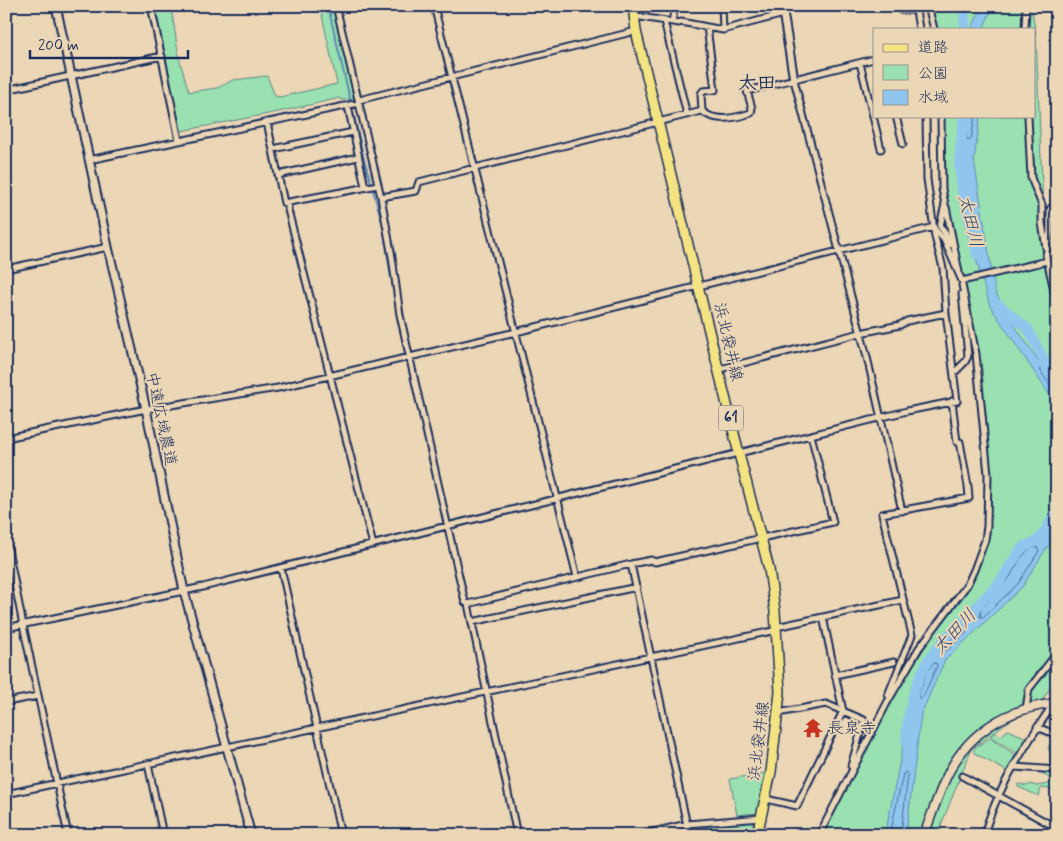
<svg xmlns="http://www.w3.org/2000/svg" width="1063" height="841" font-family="Mynerve,'Klee One',sans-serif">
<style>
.green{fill:#99e1b0;stroke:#5a8887}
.water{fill:#90c6ee;stroke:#618ab4}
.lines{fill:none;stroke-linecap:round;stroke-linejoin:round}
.shore{stroke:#4a6b98;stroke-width:1}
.stream{stroke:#618ab4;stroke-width:2}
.river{stroke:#90c6ee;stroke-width:10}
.minor-casing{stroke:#1b2f5e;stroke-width:9}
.tertiary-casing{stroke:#1b2f5e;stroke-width:11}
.secondary-casing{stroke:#1b2f5e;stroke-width:11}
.primary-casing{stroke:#1b2f5e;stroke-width:12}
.minor{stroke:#ebd6b5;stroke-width:5}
.tertiary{stroke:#ebd6b5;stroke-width:7}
.secondary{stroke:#ebd6b5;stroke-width:8}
.primary{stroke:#f4e382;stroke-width:9}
.labels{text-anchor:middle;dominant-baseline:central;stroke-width:4;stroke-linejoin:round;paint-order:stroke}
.shield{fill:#ebd6b5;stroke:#596178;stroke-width:1}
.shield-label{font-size:15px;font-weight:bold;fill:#1b2f5e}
.street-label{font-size:16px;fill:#1b2f5e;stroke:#ebd6b5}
.poi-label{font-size:16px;fill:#1b2f5e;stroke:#ebd6b5;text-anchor:start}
.water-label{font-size:18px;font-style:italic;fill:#2d4674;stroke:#ebd6b5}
.quarter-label{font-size:19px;font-weight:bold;fill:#1b2f5e;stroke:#ebd6b5}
</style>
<rect width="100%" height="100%" fill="#ebd6b5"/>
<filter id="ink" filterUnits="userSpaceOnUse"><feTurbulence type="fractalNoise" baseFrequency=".02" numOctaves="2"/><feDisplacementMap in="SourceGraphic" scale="10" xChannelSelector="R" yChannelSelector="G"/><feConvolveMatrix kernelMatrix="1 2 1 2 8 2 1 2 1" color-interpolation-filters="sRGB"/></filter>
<g filter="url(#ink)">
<path class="green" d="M 155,6 L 171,6 L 179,58 L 189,92 L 217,88 L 233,80 L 267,76 L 275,96 L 280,97 L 337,84 L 320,6 L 334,6 L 354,99 L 341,100 L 340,98 L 283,111 L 181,131 Z
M 928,6 L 1031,6 L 1036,34 L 1043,209 L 1057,251 L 1057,678 L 1039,705 L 1006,723 L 994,732 L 1001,736 L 1008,730 L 1027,738 L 1018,754 L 991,737 L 993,733 L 972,748 L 937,835 L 819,835 L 873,729 L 974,570 L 987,529 L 988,474 L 964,288 L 942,189 L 940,116 L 1034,116 L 1034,29 L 933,29 Z
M 990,738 L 1017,756 L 1008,772 L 974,753 L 974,748 Z
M 1050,745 L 1057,762 L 1057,801 L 1053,801 L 1055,790 L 1041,788 L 1039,796 L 1018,787 L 1018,784 L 1027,786 L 1030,784 L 1036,786 L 1049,784 L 1052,780 L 1041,773 L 1036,768 L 1055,767 L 1048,747 Z
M 766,773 L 757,813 L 737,815 L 730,779 Z
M 754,822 L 751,834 L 748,835 L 697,835 L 695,827 Z"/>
<path class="water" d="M 983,6 L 993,6 L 983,29 L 971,29 Z
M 960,116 L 980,117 L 974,160 L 995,292 L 1015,326 L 1038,360 L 1054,367 L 1057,372 L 1057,406 L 990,306 L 976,259 L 965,187 Z
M 1057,508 L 1057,531 L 1022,587 L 945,660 L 921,714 L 906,835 L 885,835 L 913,696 L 922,669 L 943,640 L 975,611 L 976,607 L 999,583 L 1016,556 L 1026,546 L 1034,543 L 1044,531 Z"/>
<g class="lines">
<path class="shore" d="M 965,116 L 967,139 L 969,141 L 971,139 L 975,116
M 1057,374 L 1043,368 L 1040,370 L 1057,397
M 1037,547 L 1039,551 L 1018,584 L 983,617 L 980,617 L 981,609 L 1010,577 L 1020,559 L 1028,550 Z
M 964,629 L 966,631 L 966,633 L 948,650 L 945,650 L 944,647 Z
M 934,663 L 937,664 L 937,666 L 923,697 L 920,699 L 918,696 L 927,672 Z
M 890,835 L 903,774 L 906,772 L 908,774 L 901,835"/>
<path class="stream" d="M 328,6 L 364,159 L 383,225 L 391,278"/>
<path class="river" d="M 964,6 L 965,29
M 964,116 L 959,163 L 962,191 L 977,255
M 998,304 L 1028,329 L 1044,360 L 1057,391
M 906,743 C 907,705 917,669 944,640 C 953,629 965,620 975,611 L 976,607 L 999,583 L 1020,550 L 1025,546 L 1035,542 L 1041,537 L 1057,511"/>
<defs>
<path id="minor" d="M 151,6 L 179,140
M 336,6 L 381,197 L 392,257 L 400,315 L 456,563 L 465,602 L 468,604 L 517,835
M 434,6 L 577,577
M 722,6 L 723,30
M 900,6 L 901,10 L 916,10 L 919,29
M 928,6 L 934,29
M 634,16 L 679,23 L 681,22 L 723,30 L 784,14
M 664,21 L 687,115
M 672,22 L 675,6
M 707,27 L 715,90 L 703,91 L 701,94 L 702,111 C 715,123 735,118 751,113 L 752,108 L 747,91 L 874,59
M 1025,29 L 1026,6
M 860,63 L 881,149
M 794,80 L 867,357 L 902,511
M 6,90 L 162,56
M 359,100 L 636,31
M 348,106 L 365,187
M 896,116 L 903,144
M 941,116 L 942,189 L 945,204 L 940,226 L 947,236 L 949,245
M 1028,116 L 1031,178 L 1042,205 L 1042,223 L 1046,248
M 267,122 L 284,203 L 378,185
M 273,149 L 353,132
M 89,160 L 359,103
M 278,175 L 358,157
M 381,197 L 416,191 L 419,182 L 702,111
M 288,202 L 288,210 L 373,545
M 946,207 L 959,272
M 934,228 L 944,240 L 962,281 L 1047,261 L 1057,275
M 1047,261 L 1046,255 L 1050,231 L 1050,209 L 1054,206 L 1057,206
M 1048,264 L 1057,303
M 6,269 L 108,247
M 720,369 L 860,333 L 900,325 L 907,321 L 946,313
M 954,373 L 965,362 L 968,356 L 962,294
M 6,438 L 146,409 L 278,388 L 516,332 L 934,227
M 6,539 L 23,625 L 68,835
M 631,564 L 689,835
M 281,568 L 341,835
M 468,604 L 631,564 L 651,560 L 655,562 L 833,522 L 811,435
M 472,622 L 637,587
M 776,627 L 903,600
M 6,628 L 203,587 L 907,411 L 957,401 L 946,313 L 943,268 L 935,237 L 927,179 L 926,116
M 835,675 L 894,662
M 888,695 L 912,635 L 882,514 L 969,498 L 968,486 L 960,442 L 957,442 L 952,401
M 6,702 L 38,696
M 1026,709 L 1029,689 L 1057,653
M 778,713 L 826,704 L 864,720 L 851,766
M 1037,727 L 1057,735
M 148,764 L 163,835
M 1015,767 L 1057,770
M 962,776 L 1057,828
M 6,794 L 777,630
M 766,799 L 797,806 L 843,711 L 823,617
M 641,835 L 687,824 L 761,818
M 819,835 L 887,703 L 919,648 L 967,585 L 974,570 L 985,540 L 987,526 L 988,474 L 976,354 L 962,285
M 984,835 C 996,790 1028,741 1054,703"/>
<path id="tertiary" d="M 56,6 L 108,247 L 146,409 L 184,591 L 251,835
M 782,6 L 794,80"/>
<path id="secondary" d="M 924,835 C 931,817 937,798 945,780 C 966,733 1006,708 1057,703"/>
<path id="primary" d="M 633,6 L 636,31 L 739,454 L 769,569 L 775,611 L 780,692 L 771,772 L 757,835"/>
</defs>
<use href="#minor" class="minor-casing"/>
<use href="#tertiary" class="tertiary-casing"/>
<use href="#secondary" class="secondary-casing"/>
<use href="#primary" class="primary-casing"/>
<use href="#minor" class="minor"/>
<use href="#tertiary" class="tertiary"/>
<use href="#secondary" class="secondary"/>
<use href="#primary" class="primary"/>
</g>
</g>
<defs>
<symbol id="temple-bare" viewBox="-9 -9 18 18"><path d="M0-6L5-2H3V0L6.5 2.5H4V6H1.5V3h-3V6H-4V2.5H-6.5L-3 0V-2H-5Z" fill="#c8321e" stroke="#ebd6b5" stroke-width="2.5" paint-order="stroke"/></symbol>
</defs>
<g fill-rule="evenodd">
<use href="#temple-bare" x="799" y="714" width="28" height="28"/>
</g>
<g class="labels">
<rect class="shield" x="718.5" y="405.5" width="25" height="25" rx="4"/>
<g class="shield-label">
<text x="731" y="418">61</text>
</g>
<g class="street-label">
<text transform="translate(728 342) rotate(77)">浜北袋井線</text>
<text transform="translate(161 419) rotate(78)">中遠広域農道</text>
<text transform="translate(759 741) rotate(-83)">浜北袋井線</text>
</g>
<g class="poi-label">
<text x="828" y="728">長泉寺</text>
</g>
<g class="water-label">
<text transform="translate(970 221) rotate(76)">太田川</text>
<text transform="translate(955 632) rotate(-47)">太田川</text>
</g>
<g class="quarter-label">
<text x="757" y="83">太田</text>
</g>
</g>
<rect width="1063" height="841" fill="none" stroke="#ebd6b5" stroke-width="25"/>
<rect x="12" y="12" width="1038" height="816" fill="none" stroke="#1b2f5e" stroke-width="2" filter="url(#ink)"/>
<rect x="873" y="28" width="162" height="90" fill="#ebd6b5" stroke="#989392"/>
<rect x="883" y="44" width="25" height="8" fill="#f4e382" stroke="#989392"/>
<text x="918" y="52" font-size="15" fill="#1b2f5e">道路</text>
<rect x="883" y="65" width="25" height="15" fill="#99e1b0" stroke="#989392"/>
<text x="918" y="78" font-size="15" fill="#1b2f5e">公園</text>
<rect x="883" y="90" width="25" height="15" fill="#90c6ee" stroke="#989392"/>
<text x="918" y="102" font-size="15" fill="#1b2f5e">水域</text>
<path d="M30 50v8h158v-8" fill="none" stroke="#1b2f5e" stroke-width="2.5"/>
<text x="38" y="50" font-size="15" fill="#1b2f5e" stroke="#ebd6b5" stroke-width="4" paint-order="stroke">200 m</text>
</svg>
